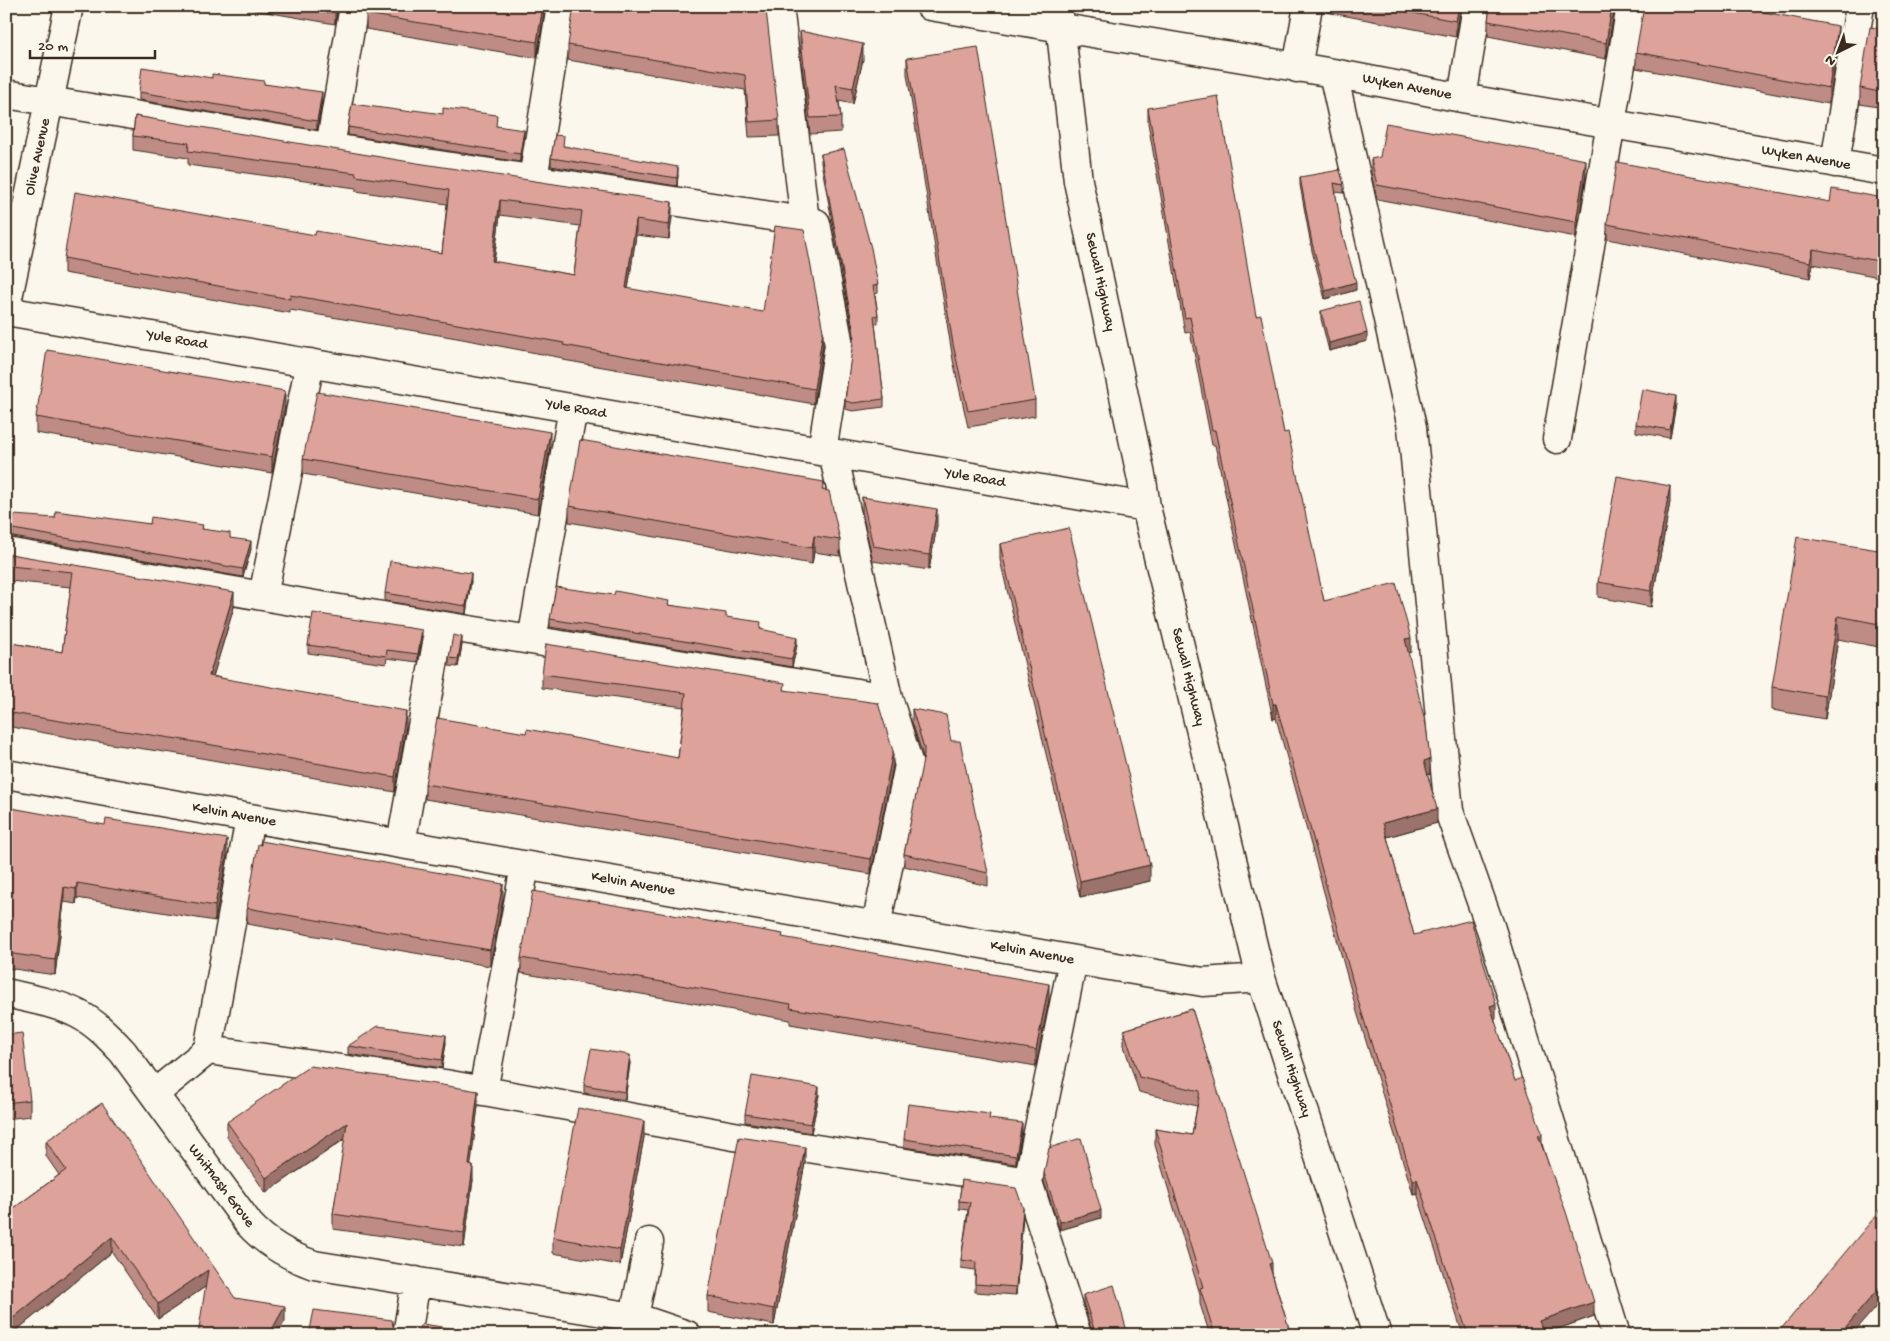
<svg xmlns="http://www.w3.org/2000/svg" width="1890" height="1341" font-family="'Gochi Hand',sans-serif">
<style>
.lines{fill:none;stroke-linecap:round;stroke-linejoin:round}
.minor-casing{stroke:#3b2a1e;stroke-width:31}
.minor{stroke:#fbf7ec;stroke-width:28}
.wall{fill:#be8c85;stroke:#3b2a1e;fill-rule:evenodd}
.shaded-wall{fill:#9b726c;stroke:#3b2a1e}
.building{fill:#dda39b;stroke:#3b2a1e;fill-rule:evenodd}
.labels{text-anchor:middle;dominant-baseline:central;stroke-width:4;stroke-linejoin:round;paint-order:stroke}
.street-label{font-size:15px;fill:#3b2a1e;stroke:#fbf7ec}
</style>
<rect width="100%" height="100%" fill="#fbf7ec"/>
<filter id="ink" filterUnits="userSpaceOnUse"><feTurbulence type="fractalNoise" baseFrequency=".02" numOctaves="2"/><feDisplacementMap in="SourceGraphic" scale="10" xChannelSelector="R" yChannelSelector="G"/><feConvolveMatrix kernelMatrix="1 2 1 2 8 2 1 2 1" color-interpolation-filters="sRGB"/></filter>
<g filter="url(#ink)">
<g class="lines">
<defs>
<path id="minor" d="M 779,6 L 805,221
M 930,6 L 1333,73 L 1462,98 L 1884,171
M 1058,6 L 1078,181 L 1142,480 L 1146,507 L 1261,978 L 1377,1335
M 1297,68 L 1308,6
M 1333,73 L 1412,427 L 1449,811 L 1491,929 L 1616,1335
M 6,94 L 406,160 L 816,223 L 839,345 L 822,451
M 1462,98 L 1477,6
M 330,147 L 354,6
M 1835,163 L 1860,6
M 533,179 L 561,6
M 6,307 L 69,6
M 6,311 L 1146,507
M 1557,439 L 1631,6
M 833,453 L 888,698 L 909,765 L 876,926
M 6,552 L 315,605 L 888,698
M 263,596 L 310,363
M 532,640 L 573,408
M 6,774 L 250,818 L 1203,982 L 1261,978
M 250,818 L 208,1050 L 445,1084 L 745,1138 L 1028,1182
M 401,844 L 440,626
M 1073,960 L 1028,1182 L 1077,1335
M 6,993 C 30,999 57,1003 78,1014 C 96,1023 110,1038 123,1052 L 249,1224 C 267,1244 289,1256 314,1265 L 634,1317 L 687,1335
M 483,1091 L 525,866
M 154,1094 L 208,1050
M 634,1317 L 649,1242
M 407,1335 L 416,1281"/>
</defs>
<use href="#minor" class="minor-casing"/>
<use href="#minor" class="minor"/>
</g>
<path class="wall" d="M 231,6 L 338,6 L 335,24 Z
M 545,6 L 537,58 L 366,29 L 366,14 Z
M 745,6 L 779,120 L 779,136 L 749,137 L 745,90 L 568,60 L 568,45 Z
M 1326,6 L 1461,6 L 1456,37 L 1326,12 Z
M 1490,6 L 1615,6 L 1606,59 L 1488,36 L 1488,21 Z
M 1884,29 L 1884,108 L 1860,104 L 1860,88 Z
M 800,31 L 863,59 L 853,104 L 839,101 L 841,117 L 841,132 L 810,134 L 800,47 Z
M 1838,42 L 1829,104 L 1636,68 L 1636,52 Z
M 907,58 L 1035,400 L 1035,416 L 968,427 L 953,360 L 907,74 Z
M 212,78 L 264,84 L 322,100 L 317,130 L 139,100 L 139,92 Z
M 1148,108 L 1256,316 L 1324,601 L 1411,652 L 1408,653 L 1430,774 L 1427,775 L 1437,823 L 1387,837 L 1414,935 L 1496,1019 L 1494,1020 L 1515,1081 L 1542,1146 L 1594,1316 L 1544,1334 L 1544,1335 L 1463,1335 L 1417,1193 L 1413,1194 L 1357,1012 L 1276,718 L 1273,719 L 1215,445 L 1212,445 L 1190,332 L 1185,333 L 1148,123 Z
M 135,116 L 672,217 L 669,239 L 636,235 L 628,289 L 823,345 L 814,404 L 563,360 L 563,358 L 457,338 L 290,310 L 290,313 L 64,273 L 64,258 L 315,235 L 442,253 L 447,204 L 356,191 L 356,188 L 188,165 L 188,158 L 133,150 L 133,136 ZM 500,215 L 580,226 L 574,275 L 494,262 Z
M 497,126 L 524,138 L 520,162 L 348,135 L 348,127 Z
M 564,146 L 678,175 L 677,186 L 551,166 L 551,158 Z
M 821,154 L 878,285 L 878,293 L 875,294 L 878,315 L 878,323 L 875,324 L 884,399 L 884,407 L 853,411 L 845,409 L 845,401 L 854,339 L 821,162 Z
M 1371,159 L 1586,175 L 1576,237 L 1377,199 L 1371,173 Z
M 1300,177 L 1344,185 L 1344,193 L 1335,192 L 1342,233 L 1356,290 L 1325,299 L 1312,251 L 1300,185 Z
M 1884,198 L 1884,278 L 1813,264 L 1810,278 L 1607,239 L 1607,224 L 1830,202 Z
M 1321,311 L 1367,341 L 1329,351 L 1321,319 Z
M 1676,404 L 1670,438 L 1636,432 L 1636,424 Z
M 285,406 L 272,473 L 36,433 L 36,417 Z
M 550,447 L 538,514 L 303,474 L 303,459 Z
M 824,490 L 840,540 L 840,556 L 814,552 L 812,564 L 569,522 L 569,506 Z
M 862,497 L 937,525 L 929,570 L 873,561 L 862,512 Z
M 1670,502 L 1651,607 L 1598,597 L 1598,582 Z
M 55,518 L 150,524 L 203,529 L 230,538 L 251,549 L 243,577 L 13,537 L 13,529 Z
M 1884,520 L 1884,648 L 1838,639 L 1825,719 L 1772,710 L 1772,687 L 1878,550 Z
M 1000,544 L 1150,881 L 1080,897 L 1000,560 Z
M 10,554 L 234,607 L 213,676 L 406,726 L 395,792 L 178,754 L 84,740 L 6,726 L 6,642 L 62,652 L 71,587 L 9,581 Z
M 471,581 L 466,614 L 385,601 L 385,593 Z
M 669,605 L 726,617 L 761,629 L 797,645 L 792,667 L 550,627 L 550,619 Z
M 422,638 L 418,662 L 387,658 L 386,664 L 308,653 L 308,645 Z
M 462,645 L 458,667 L 449,666 L 449,658 Z
M 542,674 L 785,690 L 893,766 L 871,874 L 425,799 L 425,784 L 678,758 L 684,707 L 542,688 Z
M 912,709 L 951,741 L 988,873 L 988,886 L 904,866 L 904,854 L 924,759 L 912,722 Z
M 6,807 L 227,855 L 215,921 L 77,898 L 76,904 L 64,902 L 55,975 L 7,968 L 7,958 L 6,958 Z
M 503,899 L 490,966 L 247,924 L 247,908 Z
M 783,938 L 1049,1000 L 1036,1066 L 790,1024 L 790,1020 L 521,973 L 521,958 Z
M 1192,1009 L 1272,1273 L 1291,1335 L 1210,1335 L 1200,1304 L 1200,1294 L 1155,1145 L 1155,1129 L 1192,1135 L 1197,1106 L 1139,1092 L 1124,1046 L 1124,1030 Z
M 6,1035 L 30,1100 L 30,1116 L 6,1119 Z
M 446,1043 L 442,1068 L 348,1054 L 348,1046 Z
M 630,1063 L 625,1100 L 584,1093 L 584,1085 Z
M 819,1095 L 811,1133 L 745,1122 L 745,1114 Z
M 478,1106 L 470,1165 L 473,1180 L 464,1247 L 333,1229 L 333,1214 L 345,1139 L 266,1193 L 227,1137 L 227,1122 Z
M 990,1119 L 1022,1131 L 1016,1164 L 904,1147 L 904,1139 Z
M 644,1137 L 620,1265 L 553,1253 L 553,1237 Z
M 46,1141 L 235,1298 L 285,1321 L 205,1287 L 158,1319 L 112,1252 L 12,1334 L 6,1329 L 6,1200 L 14,1208 L 59,1175 L 46,1156 Z
M 805,1163 L 774,1325 L 708,1312 L 708,1296 Z
M 1044,1173 L 1101,1218 L 1060,1230 L 1044,1181 Z
M 962,1180 L 1023,1216 L 1016,1295 L 975,1292 L 975,1270 L 961,1268 L 961,1260 L 968,1210 L 959,1209 L 959,1201 Z
M 1083,1295 L 1128,1335 L 1093,1335 L 1083,1303 Z"/>
<path class="shaded-wall" d="M 335,6 L 338,6 L 335,24 Z
M 543,6 L 545,6 L 537,58 L 537,42 Z
M 1459,6 L 1461,6 L 1456,37 L 1456,21 Z
M 1612,6 L 1615,6 L 1606,59 L 1606,43 Z
M 1838,26 L 1838,42 L 1829,104 L 1829,88 Z
M 863,44 L 863,59 L 853,104 L 853,88 Z
M 322,92 L 322,100 L 317,130 L 317,121 Z
M 524,130 L 524,138 L 520,162 L 520,154 Z
M 1586,160 L 1586,175 L 1576,237 L 1576,222 Z
M 678,167 L 678,175 L 677,186 L 677,178 Z
M 500,200 L 500,215 L 492,276 L 492,261 Z
M 672,202 L 672,217 L 669,239 L 669,225 Z
M 636,220 L 636,235 L 626,303 L 626,288 Z
M 1813,249 L 1813,264 L 1810,278 L 1810,262 Z
M 1356,282 L 1356,290 L 1325,299 L 1325,291 Z
M 823,331 L 823,345 L 814,404 L 814,389 Z
M 1367,333 L 1367,341 L 1329,351 L 1329,343 Z
M 285,391 L 285,406 L 272,473 L 272,457 Z
M 1676,396 L 1676,404 L 1670,438 L 1670,430 Z
M 550,432 L 550,447 L 538,514 L 538,499 Z
M 1670,486 L 1670,502 L 1651,607 L 1651,591 Z
M 937,509 L 937,525 L 929,570 L 929,555 Z
M 814,536 L 814,552 L 812,564 L 812,548 Z
M 251,541 L 251,549 L 243,577 L 243,569 Z
M 471,573 L 471,581 L 466,614 L 466,606 Z
M 234,592 L 234,607 L 209,690 L 209,676 Z
M 1838,616 L 1838,639 L 1825,719 L 1825,696 Z
M 422,630 L 422,638 L 418,662 L 418,654 Z
M 462,637 L 462,645 L 458,667 L 458,659 Z
M 797,637 L 797,645 L 792,667 L 792,659 Z
M 1411,638 L 1411,652 L 1405,654 L 1405,639 Z
M 1273,704 L 1276,704 L 1276,718 L 1273,719 Z
M 406,711 L 406,726 L 395,792 L 395,777 Z
M 893,751 L 893,766 L 871,874 L 871,859 Z
M 1430,759 L 1430,774 L 1424,776 L 1424,761 Z
M 1437,809 L 1437,823 L 1383,838 L 1383,823 Z
M 227,839 L 227,855 L 215,921 L 215,906 Z
M 1150,865 L 1150,881 L 1080,897 L 1080,881 Z
M 77,883 L 77,898 L 76,904 L 76,889 Z
M 503,884 L 503,899 L 490,966 L 490,950 Z
M 64,887 L 64,902 L 55,975 L 55,960 Z
M 1049,984 L 1049,1000 L 1036,1066 L 1036,1050 Z
M 1496,1004 L 1496,1019 L 1490,1021 L 1490,1006 Z
M 446,1035 L 446,1043 L 442,1068 L 442,1060 Z
M 630,1055 L 630,1063 L 625,1100 L 625,1092 Z
M 819,1087 L 819,1095 L 811,1133 L 811,1124 Z
M 478,1091 L 478,1106 L 469,1180 L 469,1165 Z
M 644,1121 L 644,1137 L 620,1265 L 620,1250 Z
M 347,1123 L 347,1137 L 266,1193 L 266,1178 Z
M 1022,1123 L 1022,1131 L 1016,1164 L 1016,1156 Z
M 1542,1134 L 1542,1149 L 1538,1135 Z
M 805,1147 L 805,1163 L 774,1325 L 774,1309 Z
M 473,1166 L 473,1180 L 464,1247 L 464,1233 Z
M 1417,1179 L 1417,1193 L 1413,1194 L 1413,1180 Z
M 1023,1208 L 1023,1216 L 1016,1295 L 1016,1287 Z
M 1101,1210 L 1101,1218 L 1060,1230 L 1060,1222 Z
M 112,1237 L 112,1252 L 12,1334 L 12,1319 Z
M 1272,1263 L 1272,1278 L 1269,1264 Z
M 208,1270 L 208,1285 L 158,1319 L 158,1304 Z
M 1884,1282 L 1884,1297 L 1852,1335 L 1839,1335 Z
M 1594,1302 L 1594,1316 L 1541,1335 L 1539,1321 Z
M 285,1306 L 285,1321 L 277,1335 L 269,1335 Z"/>
<path class="building" d="M 322,6 L 335,6 L 335,9 Z
M 367,6 L 543,6 L 537,42 L 366,14 Z
M 574,6 L 745,6 L 766,10 L 779,120 L 749,122 L 745,75 L 568,45 Z
M 1375,6 L 1459,6 L 1456,21 Z
M 1490,6 L 1612,6 L 1606,43 L 1488,21 Z
M 1644,6 L 1732,6 L 1838,26 L 1829,88 L 1636,52 Z
M 1870,27 L 1884,29 L 1884,93 L 1860,88 Z
M 800,31 L 863,44 L 853,88 L 836,85 L 841,117 L 810,118 Z
M 978,47 L 1035,400 L 968,411 L 953,344 L 907,58 Z
M 142,67 L 212,78 L 212,74 L 264,81 L 264,84 L 322,92 L 317,121 L 139,92 Z
M 1218,96 L 1256,316 L 1261,315 L 1284,433 L 1288,432 L 1324,601 L 1396,583 L 1411,638 L 1405,639 L 1426,725 L 1430,759 L 1424,761 L 1437,809 L 1383,823 L 1414,935 L 1471,920 L 1496,1004 L 1490,1006 L 1515,1081 L 1522,1078 L 1542,1132 L 1542,1134 L 1538,1135 L 1566,1212 L 1594,1302 L 1539,1321 L 1544,1335 L 1468,1335 L 1417,1179 L 1413,1180 L 1357,997 L 1276,704 L 1273,704 L 1215,430 L 1212,430 L 1190,317 L 1185,318 L 1148,108 Z
M 352,104 L 412,112 L 413,110 L 443,114 L 443,108 L 497,115 L 496,126 L 524,130 L 520,154 L 348,127 Z
M 135,116 L 404,161 L 672,202 L 669,225 L 636,220 L 626,288 L 666,295 L 763,312 L 775,226 L 804,230 L 823,331 L 814,389 L 563,345 L 564,343 L 457,324 L 290,295 L 290,299 L 64,258 L 75,192 L 315,235 L 316,231 L 442,253 L 449,190 L 356,176 L 356,173 L 188,151 L 189,143 L 133,136 ZM 500,200 L 582,211 L 574,275 L 492,261 Z
M 1386,123 L 1586,160 L 1576,222 L 1377,185 L 1371,159 L 1380,157 Z
M 555,135 L 564,136 L 563,146 L 678,167 L 677,178 L 551,158 Z
M 844,149 L 871,248 L 878,285 L 873,286 L 878,315 L 874,316 L 884,399 L 853,403 L 845,401 L 854,334 L 821,154 Z
M 1617,162 L 1830,202 L 1832,189 L 1884,198 L 1884,262 L 1813,249 L 1810,262 L 1607,224 Z
M 1340,170 L 1344,185 L 1334,183 L 1342,233 L 1356,282 L 1325,291 L 1312,243 L 1300,177 Z
M 1359,301 L 1367,333 L 1329,343 L 1321,311 Z
M 47,350 L 285,391 L 272,457 L 36,417 Z
M 1642,389 L 1676,396 L 1670,430 L 1636,424 Z
M 317,392 L 550,432 L 538,499 L 303,459 Z
M 580,440 L 824,482 L 822,490 L 829,491 L 840,540 L 814,536 L 812,548 L 569,506 Z
M 1617,476 L 1670,486 L 1651,591 L 1598,582 Z
M 862,497 L 937,509 L 929,555 L 873,546 Z
M 56,511 L 150,524 L 151,517 L 203,525 L 202,529 L 230,533 L 230,538 L 251,541 L 243,569 L 13,529 L 14,515 L 55,518 Z
M 1884,520 L 1884,625 L 1838,616 L 1825,696 L 1772,687 L 1797,537 L 1878,550 Z
M 1069,528 L 1150,865 L 1080,881 L 1000,544 Z
M 10,554 L 234,592 L 209,676 L 406,711 L 395,777 L 178,739 L 84,725 L 6,712 L 6,642 L 62,652 L 73,572 L 9,566 Z
M 390,561 L 471,573 L 466,606 L 385,593 Z
M 556,587 L 614,595 L 615,591 L 669,601 L 668,605 L 726,613 L 726,617 L 761,622 L 760,629 L 797,637 L 792,659 L 550,619 Z
M 313,613 L 422,630 L 418,654 L 387,650 L 386,656 L 308,645 Z
M 453,635 L 462,637 L 458,659 L 449,658 Z
M 546,644 L 785,683 L 784,690 L 878,703 L 893,751 L 871,859 L 425,784 L 437,718 L 526,733 L 527,729 L 678,758 L 686,693 L 542,674 Z
M 912,709 L 946,715 L 951,741 L 960,741 L 988,873 L 904,854 L 924,755 L 924,748 Z
M 6,807 L 105,825 L 106,819 L 227,839 L 215,906 L 77,883 L 76,889 L 64,887 L 55,960 L 7,953 L 9,943 L 6,942 Z
M 261,841 L 503,884 L 490,950 L 247,908 L 258,844 L 261,845 Z
M 533,891 L 783,934 L 782,937 L 1049,984 L 1036,1050 L 790,1008 L 791,1004 L 521,958 Z
M 1192,1009 L 1272,1263 L 1269,1264 L 1291,1335 L 1215,1335 L 1200,1288 L 1203,1287 L 1155,1129 L 1192,1135 L 1200,1091 L 1139,1077 L 1124,1030 Z
M 378,1026 L 446,1035 L 442,1060 L 348,1046 Z
M 22,1033 L 30,1100 L 6,1103 L 6,1035 Z
M 591,1049 L 630,1055 L 625,1092 L 584,1085 Z
M 310,1066 L 442,1085 L 478,1091 L 469,1165 L 473,1166 L 464,1233 L 333,1214 L 347,1123 L 266,1178 L 227,1122 Z
M 752,1076 L 819,1087 L 811,1124 L 745,1114 Z
M 102,1103 L 235,1298 L 285,1306 L 269,1335 L 198,1335 L 208,1270 L 158,1304 L 112,1237 L 12,1319 L 6,1314 L 6,1200 L 14,1208 L 66,1170 L 46,1141 Z
M 908,1104 L 990,1114 L 989,1119 L 1022,1123 L 1016,1156 L 904,1139 Z
M 578,1108 L 644,1121 L 620,1250 L 553,1237 Z
M 739,1137 L 805,1147 L 774,1309 L 708,1296 Z
M 1081,1138 L 1101,1210 L 1060,1222 L 1044,1173 L 1049,1148 Z
M 962,1180 L 1016,1188 L 1023,1208 L 1016,1287 L 975,1284 L 976,1262 L 961,1260 L 970,1202 L 959,1201 Z
M 1884,1206 L 1884,1282 L 1839,1335 L 1776,1335 Z
M 1114,1285 L 1128,1335 L 1096,1335 L 1083,1295 Z
M 314,1310 L 392,1320 L 393,1326 L 397,1332 L 403,1335 L 309,1335 Z
M 422,1324 L 496,1335 L 410,1335 L 413,1334 L 419,1330 Z"/>
</g>
<g class="labels">
<g class="street-label">
<text transform="translate(1407 87) rotate(11)">Wyken Avenue</text>
<text transform="translate(38 157) rotate(-78)">Olive Avenue</text>
<text transform="translate(1806 158) rotate(10)">Wyken Avenue</text>
<text transform="translate(1100 282) rotate(78)">Sewall Highway</text>
<text transform="translate(177 340) rotate(10)">Yule Road</text>
<text transform="translate(576 409) rotate(10)">Yule Road</text>
<text transform="translate(975 478) rotate(10)">Yule Road</text>
<text transform="translate(1188 677) rotate(76)">Sewall Highway</text>
<text transform="translate(234 815) rotate(10)">Kelvin Avenue</text>
<text transform="translate(633 884) rotate(10)">Kelvin Avenue</text>
<text transform="translate(1032 953) rotate(10)">Kelvin Avenue</text>
<text transform="translate(1291 1069) rotate(72)">Sewall Highway</text>
<text transform="translate(221 1186) rotate(53)">Whitnash Grove</text>
</g>
</g>
<rect width="1890" height="1341" fill="none" stroke="#fbf7ec" stroke-width="25"/>
<rect x="12" y="12" width="1865" height="1316" fill="none" stroke="#3b2a1e" stroke-width="2" filter="url(#ink)"/>
<g transform="translate(1838 52) rotate(222)" stroke="#fbf7ec" stroke-width="4" paint-order="stroke">
<path d="M0-4L9 19L0 12L-9 19Z" fill="#3b2a1e"/>
<text y="-8" font-size="14" font-weight="bold" text-anchor="middle" fill="#3b2a1e">N</text>
</g>
<path d="M30 50v8h125v-8" fill="none" stroke="#3b2a1e" stroke-width="2.5"/>
<text x="38" y="50" font-size="15" fill="#3b2a1e" stroke="#fbf7ec" stroke-width="4" paint-order="stroke">20 m</text>
</svg>
